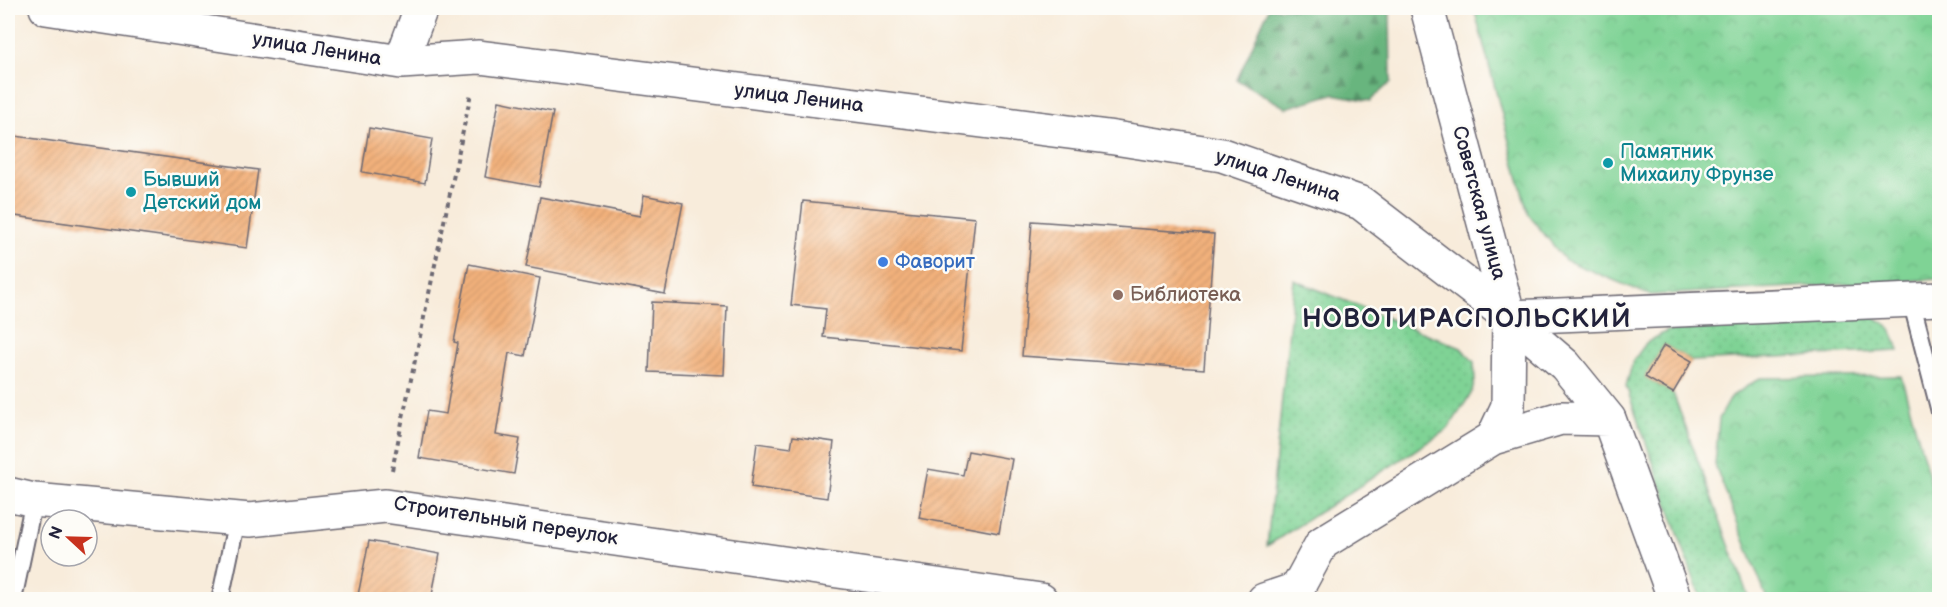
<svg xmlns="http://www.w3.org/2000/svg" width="1947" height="607" font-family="'Balsamiq Sans',sans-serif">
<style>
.grass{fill:url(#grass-dots);stroke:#507a68;stroke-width:1.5}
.forest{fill:url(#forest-firs);stroke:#446c5c;stroke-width:1.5}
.park{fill:url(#park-crowns);stroke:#507a68;stroke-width:1.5}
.building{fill:url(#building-hatch)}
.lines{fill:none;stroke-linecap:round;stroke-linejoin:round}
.service-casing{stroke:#6d6973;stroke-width:20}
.minor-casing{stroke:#6d6973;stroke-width:36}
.path{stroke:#6d6973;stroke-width:4;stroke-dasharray:4.5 4.5;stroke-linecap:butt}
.service{stroke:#fff;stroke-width:16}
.minor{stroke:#fff;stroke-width:33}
.culture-dot{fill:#0f9aa8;stroke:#fdfcf7;stroke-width:2}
.shop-dot{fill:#3f7fe0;stroke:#fdfcf7;stroke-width:2}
.education-dot{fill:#8d6e63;stroke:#fdfcf7;stroke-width:2}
.labels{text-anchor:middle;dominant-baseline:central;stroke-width:5;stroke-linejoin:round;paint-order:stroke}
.street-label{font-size:20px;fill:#22223b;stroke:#fdfcf7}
.culture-label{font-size:20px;fill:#0d838f;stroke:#fdfcf7;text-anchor:start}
.shop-label{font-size:20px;fill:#366cbe;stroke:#fdfcf7;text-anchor:start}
.education-label{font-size:20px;fill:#785e54;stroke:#fdfcf7;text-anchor:start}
.district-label{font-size:26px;font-weight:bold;letter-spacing:1.5px;fill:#22223b;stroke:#fdfcf7}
</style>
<defs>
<pattern id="grass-dots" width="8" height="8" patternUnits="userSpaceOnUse" patternTransform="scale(1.5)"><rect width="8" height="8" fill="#7fd395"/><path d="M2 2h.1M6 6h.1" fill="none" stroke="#6db581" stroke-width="1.8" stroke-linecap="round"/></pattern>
<pattern id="forest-firs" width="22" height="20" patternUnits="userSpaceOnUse" patternTransform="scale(1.5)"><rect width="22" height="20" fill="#67b57e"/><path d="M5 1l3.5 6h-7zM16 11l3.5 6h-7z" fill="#549368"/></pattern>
<pattern id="park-crowns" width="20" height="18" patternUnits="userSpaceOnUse" patternTransform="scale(1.5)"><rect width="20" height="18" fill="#7fd395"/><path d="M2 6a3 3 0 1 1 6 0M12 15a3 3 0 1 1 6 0" fill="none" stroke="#6db581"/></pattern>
<pattern id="building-hatch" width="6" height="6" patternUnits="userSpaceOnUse" patternTransform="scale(1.5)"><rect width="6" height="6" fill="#f2b17b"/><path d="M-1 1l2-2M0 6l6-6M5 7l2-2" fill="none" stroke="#cf986b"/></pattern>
</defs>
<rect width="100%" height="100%" fill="#fdfcf7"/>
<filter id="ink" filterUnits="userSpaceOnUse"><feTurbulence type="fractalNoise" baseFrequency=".0167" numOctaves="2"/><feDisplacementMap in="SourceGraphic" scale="12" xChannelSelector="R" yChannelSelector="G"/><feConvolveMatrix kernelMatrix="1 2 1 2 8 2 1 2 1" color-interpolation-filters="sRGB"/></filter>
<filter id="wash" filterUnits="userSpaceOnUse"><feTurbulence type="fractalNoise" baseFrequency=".008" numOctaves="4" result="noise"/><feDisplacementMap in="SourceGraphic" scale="24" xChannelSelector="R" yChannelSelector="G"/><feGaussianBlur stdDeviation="1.35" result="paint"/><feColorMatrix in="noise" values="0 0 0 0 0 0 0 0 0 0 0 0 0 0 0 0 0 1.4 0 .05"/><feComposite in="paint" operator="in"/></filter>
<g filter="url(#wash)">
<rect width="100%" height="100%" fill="#f8ecdb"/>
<path class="grass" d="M 1294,280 L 1461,348 L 1474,362 L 1475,381 L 1471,394 L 1448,429 L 1267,546 Z
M 1870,316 C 1891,323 1893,331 1899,351 L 1692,361 L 1664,345 L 1645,377 L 1673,393 L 1749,599 L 1701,599 L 1626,386 L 1633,361 L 1646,343 L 1667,331 Z"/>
<path class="forest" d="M 1269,8 L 1390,8 L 1391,82 L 1370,101 L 1333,94 L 1286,108 L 1237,80 Z"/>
<path class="park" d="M 1474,8 L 1939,8 L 1939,279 L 1649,295 L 1565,260 L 1528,214 Z
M 1901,376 L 1939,512 L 1939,599 L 1767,599 L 1715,465 L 1719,419 L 1732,396 L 1760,378 Z"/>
<g id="blocks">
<path class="building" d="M 499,101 L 553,112 L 539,187 L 485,177 Z
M 369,128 L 432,139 L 425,183 L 362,172 Z
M 8,135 L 258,170 L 247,248 L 8,215 Z
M 644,195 L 683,203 L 665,294 L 526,267 L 540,197 L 640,216 Z
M 803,201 L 975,218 L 961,351 L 823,337 L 826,309 L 791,305 Z
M 1032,221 L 1214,234 L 1204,369 L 1022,356 Z
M 469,264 L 540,278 L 525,356 L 509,353 L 496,435 L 520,439 L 514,474 L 419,458 L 427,411 L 446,414 L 458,343 L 454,342 Z
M 652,302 L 727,306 L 724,375 L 649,372 Z
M 1664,345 L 1692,361 L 1673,393 L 1645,377 Z
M 793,436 L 834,442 L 827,498 L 751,487 L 757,443 L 791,448 Z
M 968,451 L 1012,459 L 999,533 L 919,518 L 928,469 L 963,475 Z
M 369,541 L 440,554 L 431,600 L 357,600 Z"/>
</g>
</g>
<g filter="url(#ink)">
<use href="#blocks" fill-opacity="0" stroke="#6d6973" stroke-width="1.5"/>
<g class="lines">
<defs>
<path id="service" d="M 1911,300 L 1940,412
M 13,600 L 34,500
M 220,600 L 237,519"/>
<path id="minor" d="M 46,8 L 401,62 L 479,57 L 1108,137 L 1222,155 L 1361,203 L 1509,317 L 1565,365 L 1609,419 L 1675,600
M 1427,8 L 1509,317 L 1508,406 L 1493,438
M 401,62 L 421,8
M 1509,317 L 1940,299
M 8,494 L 34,500 L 250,520 L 385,506 L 1041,600
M 1264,600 L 1297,589 L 1322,543 L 1493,438 L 1561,418 L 1609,419"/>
</defs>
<use href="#service" class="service-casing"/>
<use href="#minor" class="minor-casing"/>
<path class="path" d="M 392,470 L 471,93"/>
<use href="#service" class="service"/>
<use href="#minor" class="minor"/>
</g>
</g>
<g class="culture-dot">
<circle cx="1608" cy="163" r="6"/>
<circle cx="131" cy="192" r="6"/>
</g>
<circle class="shop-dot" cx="883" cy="262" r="6"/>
<circle class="education-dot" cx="1118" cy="295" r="6"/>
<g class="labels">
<g class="street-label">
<text transform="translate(317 49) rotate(9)">улица Ленина</text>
<text transform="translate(799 98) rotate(7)">улица Ленина</text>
<text transform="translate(1278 176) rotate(18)">улица Ленина</text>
<text transform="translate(1479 203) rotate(75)">Советская улица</text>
<text transform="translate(506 521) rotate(9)">Строительный переулок</text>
</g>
<g class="culture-label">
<text x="1620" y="152">Памятник<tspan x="1620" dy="23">Михаилу Фрунзе</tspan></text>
<text x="143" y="180">Бывший<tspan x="143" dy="23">Детский дом</tspan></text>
</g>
<g class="shop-label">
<text x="895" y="262">Фаворит</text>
</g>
<g class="education-label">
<text x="1130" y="295">Библиотека</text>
</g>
<g class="district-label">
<text x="1467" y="319">НОВОТИРАСПОЛЬСКИЙ</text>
</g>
</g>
<rect width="1947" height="607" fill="none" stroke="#fdfcf7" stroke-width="30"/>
<g transform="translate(69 538) rotate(292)"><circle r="28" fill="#fdfcf7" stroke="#a5a5ac" stroke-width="1.5"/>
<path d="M0-4.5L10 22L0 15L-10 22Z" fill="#c8321e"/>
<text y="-9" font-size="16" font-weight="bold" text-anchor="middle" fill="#22223b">N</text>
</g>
</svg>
